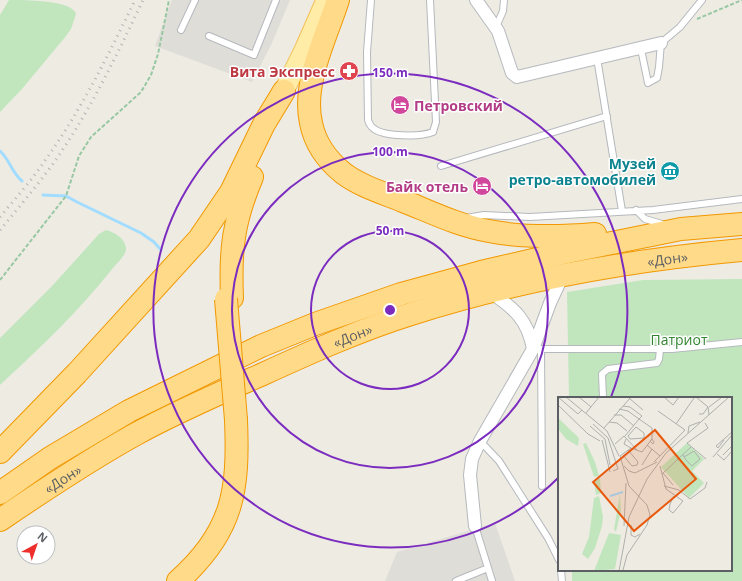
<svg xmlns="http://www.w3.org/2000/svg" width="742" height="581" font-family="'Open Sans',sans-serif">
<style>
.industrial{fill:#dfddd7}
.green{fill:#c1e6be}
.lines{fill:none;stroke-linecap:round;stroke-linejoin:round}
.stream{stroke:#a2dcff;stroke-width:3}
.lane-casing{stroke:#b5b9bd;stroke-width:8}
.street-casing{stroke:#b5b9bd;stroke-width:14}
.primary-casing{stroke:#f4bf55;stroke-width:21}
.highway-casing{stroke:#f19800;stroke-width:24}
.path{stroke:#97c8a2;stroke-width:2;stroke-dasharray:4 2;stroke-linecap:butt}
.lane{stroke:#fff;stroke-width:6}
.street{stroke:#fff;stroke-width:12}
.primary{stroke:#ffeca7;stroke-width:19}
.highway{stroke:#ffda89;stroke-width:22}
.rail{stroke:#b2b3b4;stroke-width:3;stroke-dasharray:1 5;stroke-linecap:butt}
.highway-bridge-casing{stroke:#f19800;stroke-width:24;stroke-linecap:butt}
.highway-bridge{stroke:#ffda89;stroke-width:22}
.ring{fill:none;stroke:#7b2cbf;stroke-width:2}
.labels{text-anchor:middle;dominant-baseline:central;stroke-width:3;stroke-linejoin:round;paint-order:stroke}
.health-label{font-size:14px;font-weight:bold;fill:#be3a42;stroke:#fff;text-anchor:end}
.hotel-label{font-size:14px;font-weight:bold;fill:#b23c85;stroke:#fff;text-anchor:start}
.culture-label{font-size:14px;font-weight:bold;fill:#0d838f;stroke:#fff;text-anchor:end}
.street-label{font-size:14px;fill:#5b5f64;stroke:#fff}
.park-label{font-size:14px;fill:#338432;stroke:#fff}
.inset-river{fill:none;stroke:#a2dcff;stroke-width:2}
.inset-road{fill:none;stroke:#afafac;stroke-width:1}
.view{fill:#e8590c;fill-opacity:0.15;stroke:#e8590c;stroke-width:2}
.inset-edge{fill:none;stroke:#5b5f64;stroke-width:2}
.centre{fill:#7b2cbf;stroke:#fff;stroke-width:2}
.ring-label{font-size:12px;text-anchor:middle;font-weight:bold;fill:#7b2cbf;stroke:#fff;stroke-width:3;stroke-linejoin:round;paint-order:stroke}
</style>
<rect width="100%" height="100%" fill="#eeebe3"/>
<path class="industrial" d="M 172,0 L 290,0 L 272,43 L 252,82 L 155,46 Z
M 495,523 L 515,581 L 385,581 L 397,552 Z"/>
<path class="green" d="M 9,0 C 25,0 73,0 76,14 L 71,29 L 66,36 L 22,89 L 0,112 L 0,15 Z
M 106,230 C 115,232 127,240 126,250 C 125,256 117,263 113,268 C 80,310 40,348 0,385 L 0,338 L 53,285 L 99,234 Z
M 742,279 L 742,581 L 572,581 L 572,570 L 731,570 L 731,398 L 569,398 L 567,292 L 643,280 Z"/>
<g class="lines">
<path class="stream" d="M 0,151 C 10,160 12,173 22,181
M 43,195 L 66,196 L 77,202 L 141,233 L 154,242 L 161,250"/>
<defs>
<path id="lane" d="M 371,0 L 367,52 L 368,120 C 369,123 370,126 373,128 C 383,137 421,137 433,132 L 436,122 L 430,0
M 496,27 L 503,11 L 504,0
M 181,30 L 195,0
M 209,36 L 254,55 L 276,0
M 661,43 L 659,67 L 657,78 L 648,83 L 641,49 Z
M 661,43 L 680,27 L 702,0
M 597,58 L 622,211
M 441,166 L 607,116
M 636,210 L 645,219 L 662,224
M 466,218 L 484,215 L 530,217 L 653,210 L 742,199
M 533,349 L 672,349 L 742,342
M 541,349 L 542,486
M 603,398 L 602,374 L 608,369 L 657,363 L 659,359 L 660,349
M 480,441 L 499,461 L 548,538 L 559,560
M 475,526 L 492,581
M 561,570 L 562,581
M 456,581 L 488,568"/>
<path id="street" d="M 476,0 L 498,31 L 512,73 L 517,77 L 661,43
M 490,292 C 514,308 528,320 533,349
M 475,526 L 470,475 L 472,459 L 480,441 L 533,349 L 550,303 L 563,275"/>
<path id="primary" d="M 284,91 L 305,48 L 326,0"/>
<g id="highway">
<path d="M 338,0 C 326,38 302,83 311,123 C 315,143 327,160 343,173 C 360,186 383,193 403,201 C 431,212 459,226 489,231 C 524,238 559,237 595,234"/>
<path d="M 232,298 C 230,250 233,222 252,177"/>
<path d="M 0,452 L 77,373 L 199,239 L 231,192 L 264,124 L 284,91"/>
<path d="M 0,493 L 50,458 L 129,411 L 261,346 L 315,324 L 401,294 L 481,272 L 567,252 L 681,229 L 742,224"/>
<path id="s1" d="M 0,520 C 44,490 89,460 136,434 C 176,412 220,393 263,374 C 311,352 360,330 411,314 C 518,280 631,260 742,250"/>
<path d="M 178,581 C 233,532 239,491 236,420"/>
</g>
</defs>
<use href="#lane" class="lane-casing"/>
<use href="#street" class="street-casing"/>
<use href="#primary" class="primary-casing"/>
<use href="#highway" class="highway-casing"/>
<path class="path" d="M 697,19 L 742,0
M 0,280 L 66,196 L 79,156 L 91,137 L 141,92 L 151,75 L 158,54 L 169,0"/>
<use href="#lane" class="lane"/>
<use href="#street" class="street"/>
<use href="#primary" class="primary"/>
<use href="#highway" class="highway"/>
<path class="rail" d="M 0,217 C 15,199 31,181 44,162 C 80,112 108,56 135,0
M 0,230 C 17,210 34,189 50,168 C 87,117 116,57 143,0"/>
<defs>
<path id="highway-bridge" d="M 226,299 L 236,420"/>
</defs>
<use href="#highway-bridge" class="highway-bridge-casing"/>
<use href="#highway-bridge" class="highway-bridge"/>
</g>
<g class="ring">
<circle cx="390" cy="310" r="79"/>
<circle cx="390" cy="310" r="158"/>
<path d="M558 478A237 237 0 1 1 611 397"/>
</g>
<defs>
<symbol id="pharmacy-disc" viewBox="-11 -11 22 22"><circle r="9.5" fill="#e0444e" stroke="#fff"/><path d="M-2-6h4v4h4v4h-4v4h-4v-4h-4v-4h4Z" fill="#fff"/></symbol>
<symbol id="hotel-disc" viewBox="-11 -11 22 22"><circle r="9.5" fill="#d1479c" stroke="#fff"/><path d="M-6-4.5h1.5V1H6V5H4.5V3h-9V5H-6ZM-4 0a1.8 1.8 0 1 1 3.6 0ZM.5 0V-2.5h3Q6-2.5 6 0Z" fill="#fff"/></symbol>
<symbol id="museum-disc" viewBox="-11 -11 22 22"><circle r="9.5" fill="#0f9aa8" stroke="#fff"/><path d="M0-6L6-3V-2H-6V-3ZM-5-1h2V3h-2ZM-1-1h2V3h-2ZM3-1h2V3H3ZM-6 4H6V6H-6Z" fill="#fff"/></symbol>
</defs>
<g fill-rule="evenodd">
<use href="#pharmacy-disc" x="338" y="60" width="22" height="22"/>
<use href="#hotel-disc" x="389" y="94" width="22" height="22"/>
<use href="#museum-disc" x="659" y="160" width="22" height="22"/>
<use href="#hotel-disc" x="471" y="175" width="22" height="22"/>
</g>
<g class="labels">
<g class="health-label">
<text x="335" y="71">Вита Экспресс</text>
</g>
<g class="hotel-label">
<text x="414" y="105">Петровский</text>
<text x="468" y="186" text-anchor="end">Байк отель</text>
</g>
<g class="culture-label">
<text x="656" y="163">Музей<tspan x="656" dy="16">ретро-автомобилей</tspan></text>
</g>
<g class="street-label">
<text stroke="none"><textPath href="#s1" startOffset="724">«Дон»</textPath></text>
<text stroke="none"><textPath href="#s1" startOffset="399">«Дон»</textPath></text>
<text stroke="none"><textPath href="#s1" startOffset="75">«Дон»</textPath></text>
</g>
<g class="park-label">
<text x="679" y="339">Патриот</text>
</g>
</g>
<g transform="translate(558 397)">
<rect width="174" height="174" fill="#eeebe3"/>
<path d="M 0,21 L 21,41 L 20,49 L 8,42 L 1,33 ZM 28,46 L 37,65 L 41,79 L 36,80 L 25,47 ZM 129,46 L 146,62 L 134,74 L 146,86 L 131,101 L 103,70 ZM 42,81 L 43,96 L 38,98 L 36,84 ZM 62,97 L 63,113 L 58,135 L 56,132 ZM 41,99 L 45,120 L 44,129 L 37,151 L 30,162 L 24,157 L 31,140 L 36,101 ZM 51,136 L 63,138 L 57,172 L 36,174 Z" fill="#c1e6be"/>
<path class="inset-river" d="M 52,99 L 65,95"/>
<path class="inset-road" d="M 0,0 L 20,17 L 24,13M 8,0 L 49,34 L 61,59M 21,0 L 33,10M 106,0 L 115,8 L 121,0M 133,0 L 138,0 L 150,10 L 151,18M 71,1 L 85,13M 0,8 L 30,37 L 42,44M 151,10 L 164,0M 61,12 L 70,14 L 81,22 L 84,19 L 72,10 L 65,9M 28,16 L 41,0M 141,17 L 145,17 L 150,10M 56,18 L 63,18 L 76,29M 51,25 L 59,26 L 69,34M 147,26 L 150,31 L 129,46 L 148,62M 35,27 L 50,41 L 60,72 L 55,74M 118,27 L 136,1M 32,29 L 47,42 L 52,68M 78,30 L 86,36 L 86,41 L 72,42 L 70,39 ZM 46,31 L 73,0M 130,36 L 131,29 L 142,25M 68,42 L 66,47 L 73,51M 94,42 L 96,45 L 95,47 L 92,44 ZM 44,43 L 52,75M 166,43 L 160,51 L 158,49 L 174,35M 57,47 L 66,39 L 79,53M 89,48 L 102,59M 159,57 L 166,63 L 174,54M 65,58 L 74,69 L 79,68 L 80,65 L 70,53M 125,58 L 128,63 L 134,69 L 142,62 L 136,54 L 126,60M 165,58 L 174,49M 62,59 L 73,51 L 84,55 L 94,42 L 94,31 L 81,22 L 67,39M 62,59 L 71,89 L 89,108 L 92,118 L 89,128 L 69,158 L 65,173M 155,60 L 174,38M 96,65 L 127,33 L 100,14M 84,68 L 94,52M 66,69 L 71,74 L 77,76 L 99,65M 102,69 L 108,92 L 125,104 L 115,116 L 111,113 L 112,107 L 116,99M 105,76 L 115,88M 104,77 L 133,50M 106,89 L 121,93 L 132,102 L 147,91 L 149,85M 73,128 L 73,138 L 77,140 L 82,137M 66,129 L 68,86M 61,174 L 71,120 L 89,82 L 108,56 L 171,0"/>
<path class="view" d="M 97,33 L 138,82 L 76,134 L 35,85 Z"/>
<rect width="174" height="174" class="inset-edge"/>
</g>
<circle cx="390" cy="310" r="6" class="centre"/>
<g class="ring-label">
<text x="390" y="77">150 m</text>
<text x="390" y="156">100 m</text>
<text x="390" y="235">50 m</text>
</g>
<g transform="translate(36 545) rotate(40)"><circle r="19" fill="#ffffff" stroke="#bdbfc1"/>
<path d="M0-3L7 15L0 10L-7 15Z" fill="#ed2e2a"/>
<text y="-6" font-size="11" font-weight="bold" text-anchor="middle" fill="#5b5f64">N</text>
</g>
</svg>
